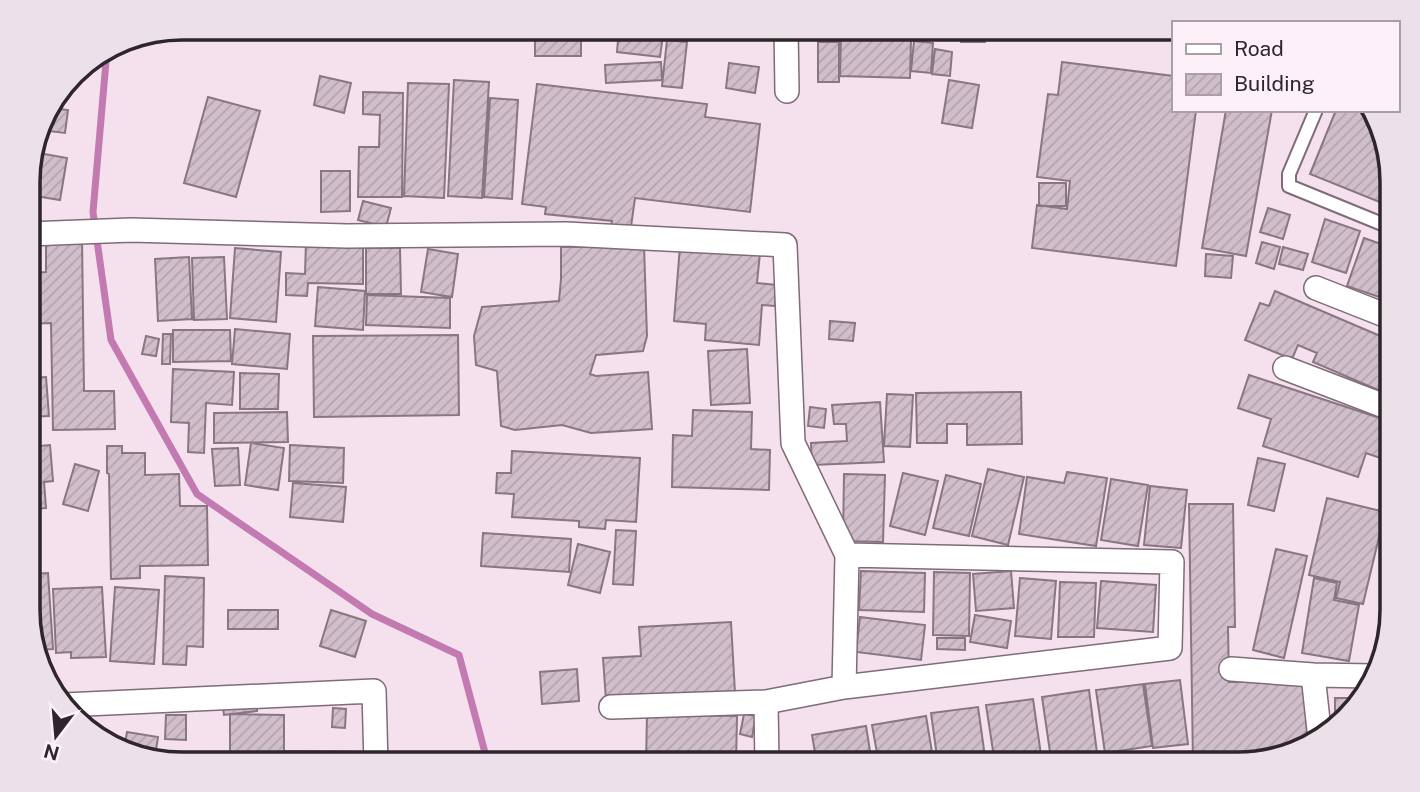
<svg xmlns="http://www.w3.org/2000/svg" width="1420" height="792" font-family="'Public Sans',sans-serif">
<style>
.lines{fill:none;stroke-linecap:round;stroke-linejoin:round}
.stream{stroke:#c37ab0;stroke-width:7}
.building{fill:url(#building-hatch);stroke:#887682;stroke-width:2}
.lane-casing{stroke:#7e6c78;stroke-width:16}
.street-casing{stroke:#7e6c78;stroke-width:26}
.lane{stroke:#fff;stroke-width:12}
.street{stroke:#fff;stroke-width:23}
.rim{fill:none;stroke:#2e262c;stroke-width:3.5}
</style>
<defs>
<pattern id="building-hatch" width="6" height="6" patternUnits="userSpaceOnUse" patternTransform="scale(1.75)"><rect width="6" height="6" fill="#d1becb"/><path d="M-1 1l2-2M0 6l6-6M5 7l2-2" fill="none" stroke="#b4a3ae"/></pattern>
</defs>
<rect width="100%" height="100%" fill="#f5e0ee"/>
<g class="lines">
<path class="stream" d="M 107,50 L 93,212 L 111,340 L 197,494 L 372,614 L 459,655 L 488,764"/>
</g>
<path class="building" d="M 535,28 L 581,28 L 581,56 L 535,56 Z
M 619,28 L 664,28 L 660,57 L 617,52 Z
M 961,28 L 985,28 L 985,42 L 961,42 Z
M 841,38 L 911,40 L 910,78 L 840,76 Z
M 667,40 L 687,42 L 682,88 L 662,86 Z
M 914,41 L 933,43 L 931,73 L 911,71 Z
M 818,42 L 839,42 L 839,82 L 818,82 Z
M 935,49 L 952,52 L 950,76 L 932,74 Z
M 661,62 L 662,80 L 606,83 L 605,65 Z
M 1062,62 L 1173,76 L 1173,110 L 1196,110 L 1176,266 L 1032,248 L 1037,205 L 1067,209 L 1070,181 L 1037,177 L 1048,94 L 1058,95 Z
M 729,63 L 759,67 L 755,93 L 726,88 Z
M 320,76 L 351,83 L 344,113 L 314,105 Z
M 454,80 L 489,82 L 482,198 L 448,196 Z
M 949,80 L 979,85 L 972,128 L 942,123 Z
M 408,83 L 449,84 L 444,198 L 404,196 Z
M 537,84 L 707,104 L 705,117 L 760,124 L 750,212 L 635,198 L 630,234 L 610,232 L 612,221 L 545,214 L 546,207 L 522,204 Z
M 363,92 L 403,93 L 402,197 L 358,197 L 359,147 L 379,147 L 380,115 L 363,114 Z
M 208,97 L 260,111 L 236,197 L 184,183 Z
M 490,98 L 518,100 L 512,199 L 484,197 Z
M 51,108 L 68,110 L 65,133 L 48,131 Z
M 47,110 L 47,138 L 37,138 L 44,114 Z
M 1226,110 L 1272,110 L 1246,256 L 1202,248 Z
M 1336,110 L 1371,110 L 1392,172 L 1392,207 L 1310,174 Z
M 33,152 L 67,158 L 60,200 L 29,195 L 29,163 Z
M 321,171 L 350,171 L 350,211 L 321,212 Z
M 1039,183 L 1066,183 L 1066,206 L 1039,206 Z
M 363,201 L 391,208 L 386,227 L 358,220 Z
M 1268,208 L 1290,215 L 1283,239 L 1260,232 Z
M 1325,219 L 1360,231 L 1346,273 L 1312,262 Z
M 1364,238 L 1392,248 L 1392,261 L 1379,297 L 1347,286 Z
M 82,239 L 84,391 L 114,391 L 115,429 L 53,430 L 51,323 L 29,324 L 29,273 L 46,272 L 46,240 Z
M 306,242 L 363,243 L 363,284 L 308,283 L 307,296 L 286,295 L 286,273 L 305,274 Z
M 1262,242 L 1280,247 L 1274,269 L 1256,263 Z
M 644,246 L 647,336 L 643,351 L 596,355 L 590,374 L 596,376 L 648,372 L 652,429 L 591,433 L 562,425 L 515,430 L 501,426 L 497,371 L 476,365 L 474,336 L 482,307 L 559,301 L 561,279 L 561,247 Z
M 680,246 L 760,253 L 757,283 L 777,285 L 775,306 L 762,305 L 759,345 L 705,340 L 706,324 L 674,321 Z
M 1283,247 L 1308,254 L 1303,270 L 1279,264 Z
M 235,248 L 281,252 L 276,322 L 230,318 Z
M 366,248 L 400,248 L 401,294 L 366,294 Z
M 428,249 L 458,254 L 452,297 L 421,292 Z
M 1206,254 L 1233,256 L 1231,278 L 1205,276 Z
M 189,257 L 192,319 L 158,321 L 155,259 Z
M 224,257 L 227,319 L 194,320 L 192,258 Z
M 318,287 L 365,291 L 363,330 L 315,326 Z
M 1275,291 L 1392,341 L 1392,396 L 1313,362 L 1317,353 L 1298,345 L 1292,359 L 1245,340 L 1260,303 L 1269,306 Z
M 367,295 L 450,298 L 450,328 L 366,325 Z
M 830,321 L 855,323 L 853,341 L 829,339 Z
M 235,329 L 290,334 L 287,369 L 232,364 Z
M 173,330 L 230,330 L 231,361 L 173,362 Z
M 163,334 L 171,334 L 170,364 L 162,364 Z
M 458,335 L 459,415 L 314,417 L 313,336 Z
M 146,336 L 159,339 L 156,356 L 142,354 Z
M 747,349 L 750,403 L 711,405 L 708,351 Z
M 173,369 L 234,372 L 232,405 L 206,403 L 204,453 L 188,452 L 189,423 L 171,422 Z
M 240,373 L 279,374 L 278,409 L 240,409 Z
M 1249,375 L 1392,422 L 1392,462 L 1366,453 L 1358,477 L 1263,446 L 1271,419 L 1238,408 Z
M 46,377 L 49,416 L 29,417 L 29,378 Z
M 1021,392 L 1022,444 L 967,445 L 967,424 L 947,424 L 947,443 L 917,443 L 916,393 Z
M 887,394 L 913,395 L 910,447 L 884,446 Z
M 880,402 L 884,462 L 812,465 L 811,443 L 847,441 L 846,424 L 834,424 L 832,405 Z
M 810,407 L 826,409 L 824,428 L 808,426 Z
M 693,410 L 752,412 L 751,449 L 770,450 L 769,490 L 672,487 L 673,435 L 692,436 Z
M 287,412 L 288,442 L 214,443 L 214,413 Z
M 251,443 L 284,448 L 278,490 L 245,485 Z
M 50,445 L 53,481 L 44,482 L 46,508 L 29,509 L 29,447 Z
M 290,445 L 344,448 L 343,483 L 289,481 Z
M 107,446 L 122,446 L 122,453 L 145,453 L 145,475 L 179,474 L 180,506 L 207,506 L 208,565 L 140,566 L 140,578 L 111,579 L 109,474 L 107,473 Z
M 238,448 L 240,485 L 215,486 L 212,449 Z
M 512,451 L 640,458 L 636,522 L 606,520 L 605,529 L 579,527 L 579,521 L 512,517 L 514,494 L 496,493 L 497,473 L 511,473 Z
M 1258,458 L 1285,464 L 1274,511 L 1248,505 Z
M 75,464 L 99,471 L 88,511 L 63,504 Z
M 988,469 L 1024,477 L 1008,545 L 972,536 Z
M 1067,472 L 1107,478 L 1096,546 L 1019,534 L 1027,477 L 1064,483 Z
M 903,473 L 938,481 L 925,535 L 890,526 Z
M 844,474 L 885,475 L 883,542 L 843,541 Z
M 946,475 L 981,484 L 969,536 L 933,528 Z
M 1111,479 L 1148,485 L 1138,546 L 1101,540 Z
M 293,483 L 346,487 L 343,522 L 290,517 Z
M 1150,486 L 1187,490 L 1181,548 L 1144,545 Z
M 1327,498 L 1385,512 L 1363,604 L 1336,598 L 1340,582 L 1309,575 Z
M 1189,504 L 1233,504 L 1235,627 L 1228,627 L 1229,682 L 1306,681 L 1307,744 L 1247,764 L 1193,764 Z
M 1392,524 L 1392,549 L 1384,547 Z
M 616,530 L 636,531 L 633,585 L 613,584 Z
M 483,533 L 571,539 L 569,572 L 481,566 Z
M 578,544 L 610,552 L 600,593 L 568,585 Z
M 29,547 L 31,574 L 48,573 L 53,649 L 37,650 L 30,632 Z
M 1276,549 L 1307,556 L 1284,658 L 1253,650 Z
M 1391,550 L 1392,551 L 1392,583 L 1383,581 Z
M 861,571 L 925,573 L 924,612 L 859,610 Z
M 1011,571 L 1014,608 L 976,611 L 973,574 Z
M 934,572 L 970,573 L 969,636 L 933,635 Z
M 165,576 L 204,578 L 203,647 L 187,646 L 186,665 L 163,664 Z
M 1020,578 L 1056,581 L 1051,639 L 1015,636 Z
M 1314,578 L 1337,583 L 1334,600 L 1359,605 L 1349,661 L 1302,653 Z
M 1101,581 L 1156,585 L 1153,632 L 1097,628 Z
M 1060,582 L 1096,583 L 1094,637 L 1058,637 Z
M 102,587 L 106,657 L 71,658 L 71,652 L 56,653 L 53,589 Z
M 115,587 L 159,590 L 154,664 L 110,661 Z
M 228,610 L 278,610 L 278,629 L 228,629 Z
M 331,610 L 366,621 L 355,657 L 320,646 Z
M 975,615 L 1011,621 L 1007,648 L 970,642 Z
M 860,617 L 925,625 L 921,660 L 856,652 Z
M 731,622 L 735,693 L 606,700 L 603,658 L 641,656 L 639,627 Z
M 937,638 L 965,638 L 965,650 L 937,649 Z
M 577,669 L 579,701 L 542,704 L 540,672 Z
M 1180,680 L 1188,744 L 1153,748 L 1145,684 Z
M 1143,684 L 1152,746 L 1105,753 L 1096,690 Z
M 1089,690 L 1097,753 L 1051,759 L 1042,697 Z
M 256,698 L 257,711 L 224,715 L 222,701 Z
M 1335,698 L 1361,698 L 1335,726 Z
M 1033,699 L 1042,762 L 1026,764 L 995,764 L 986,705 Z
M 978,707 L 986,764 L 938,764 L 931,713 Z
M 333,708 L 346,709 L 345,728 L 332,727 Z
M 230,714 L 284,715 L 284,751 L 359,752 L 359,764 L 230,764 Z
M 647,714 L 737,716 L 736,764 L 646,764 Z
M 744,714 L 756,716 L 752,737 L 740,734 Z
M 166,715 L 186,715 L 186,740 L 165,739 Z
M 926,716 L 934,764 L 879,764 L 872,725 Z
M 866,726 L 872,764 L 817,764 L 812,735 Z
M 127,732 L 158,737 L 155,757 L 124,749 Z"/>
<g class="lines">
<defs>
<path id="lane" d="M 1316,110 L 1289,174 L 1289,186 L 1392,228
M 1110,764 L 1111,764"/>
<path id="street" d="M 786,28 L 787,91
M 29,234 L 131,230 L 347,236 L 566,234 L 785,245 L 793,443 L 847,555
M 1316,288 L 1392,318
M 1285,368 L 1392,409
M 1231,669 L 1313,675
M 64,705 L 374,691 L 376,764
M 611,707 L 766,702
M 1320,739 L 1313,675 L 1374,676
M 767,764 L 766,702 L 844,687 L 1170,648 L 1172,562 L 847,555 L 844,687"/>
</defs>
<use href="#lane" class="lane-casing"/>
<use href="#street" class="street-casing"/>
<use href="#lane" class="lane"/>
<use href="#street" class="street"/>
</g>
<path d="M0 0H1420V792H0ZM182 40H1238A142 142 0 0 1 1380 182V610A142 142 0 0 1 1238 752H182A142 142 0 0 1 40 610V182A142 142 0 0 1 182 40Z" fill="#ece0e9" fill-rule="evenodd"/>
<path class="rim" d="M182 40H1238A142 142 0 0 1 1380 182V610A142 142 0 0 1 1238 752H182A142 142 0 0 1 40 610V182A142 142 0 0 1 182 40Z"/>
<rect x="1172" y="21" width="228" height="91" fill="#fdf0f9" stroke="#aa9fa7" stroke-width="2"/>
<rect x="1186" y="44" width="35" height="10" fill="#ffffff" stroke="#aa9fa7" stroke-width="2"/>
<text x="1234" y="56" font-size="21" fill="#2e262c">Road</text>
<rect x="1186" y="74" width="35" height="21" fill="url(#building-hatch)" stroke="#aa9fa7" stroke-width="2"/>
<text x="1234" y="91" font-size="21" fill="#2e262c">Building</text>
<g transform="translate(56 736) rotate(196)" stroke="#fdf0f9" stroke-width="5" paint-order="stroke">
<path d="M0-5L12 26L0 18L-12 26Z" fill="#2e262c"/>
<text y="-10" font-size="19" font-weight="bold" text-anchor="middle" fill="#2e262c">N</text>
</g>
</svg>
